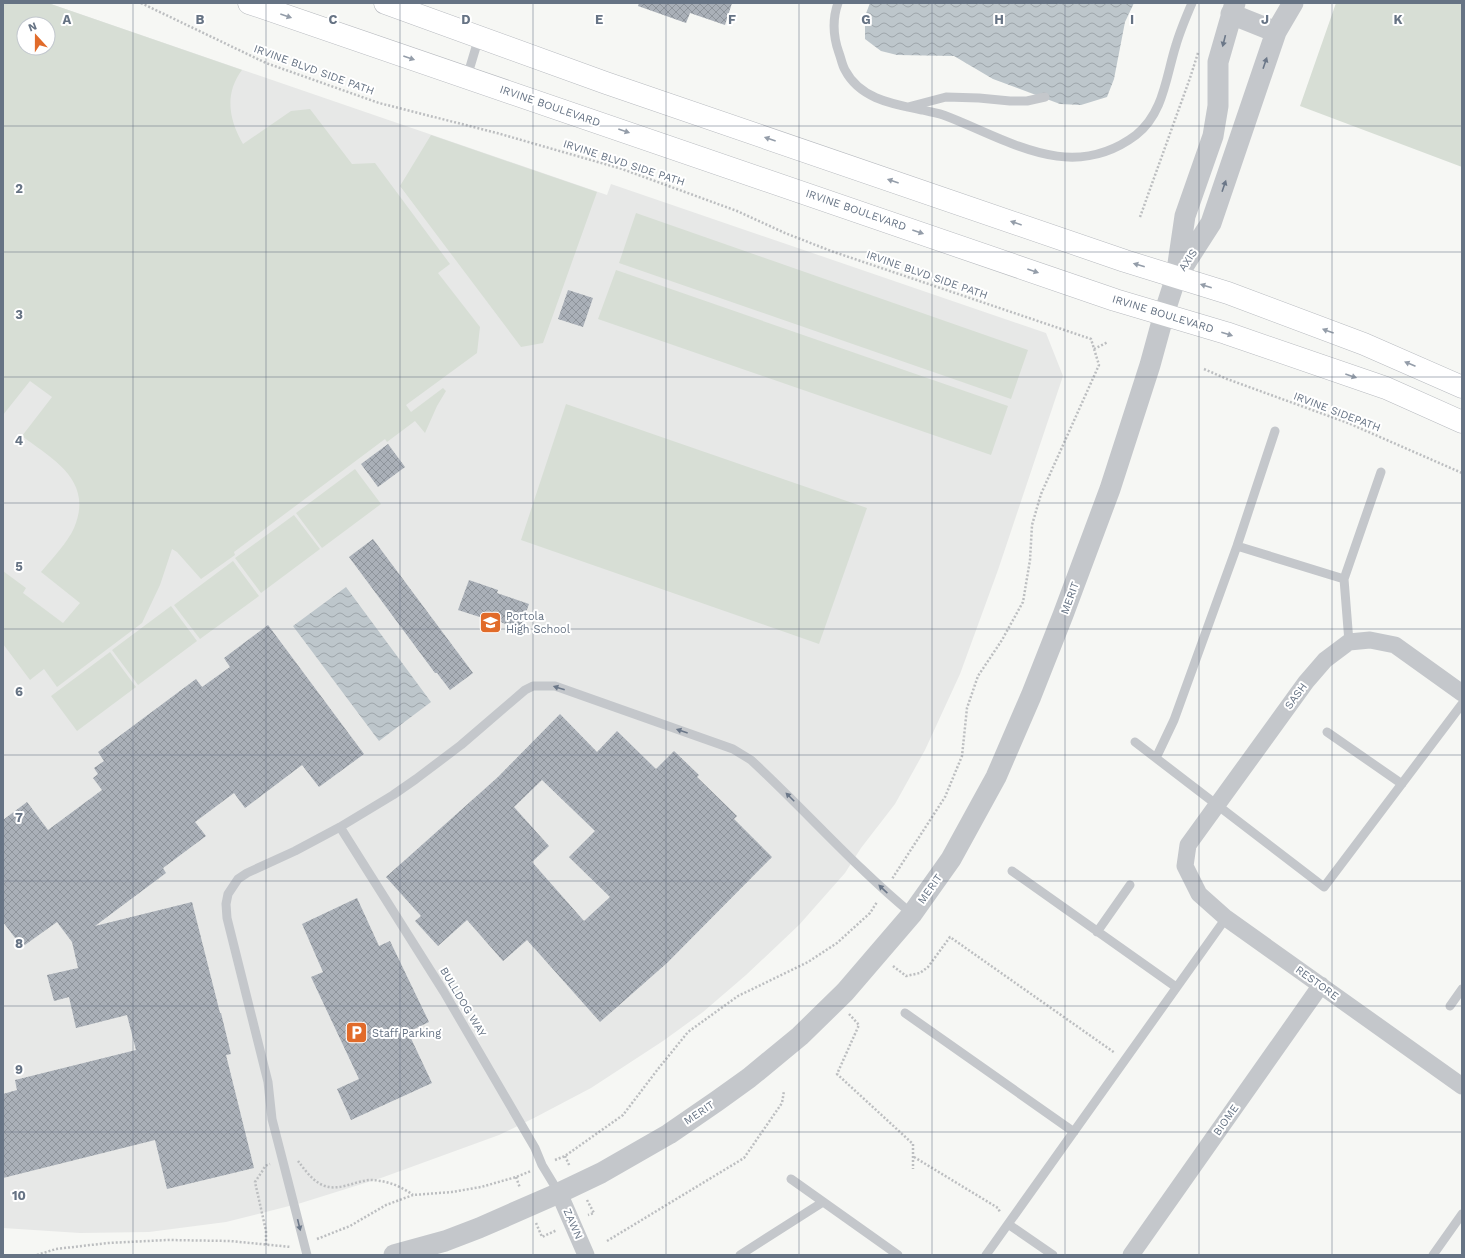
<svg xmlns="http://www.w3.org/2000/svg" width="1465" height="1258" font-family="'Work Sans',sans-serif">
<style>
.built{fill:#e7e8e7;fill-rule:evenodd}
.grass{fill:#d7ded5;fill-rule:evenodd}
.water{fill:url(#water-waves)}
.building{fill:url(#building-cross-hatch);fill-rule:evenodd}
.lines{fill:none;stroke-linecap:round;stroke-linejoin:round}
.primary-casing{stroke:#b7babf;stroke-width:23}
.path{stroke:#bcbec0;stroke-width:2.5;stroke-dasharray:2 2;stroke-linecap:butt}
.service{stroke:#c4c7cb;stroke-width:9}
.minor{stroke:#c4c7cb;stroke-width:17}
.tertiary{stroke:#c4c7cb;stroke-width:21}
.primary{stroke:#fff;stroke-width:22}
.oneway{fill:#949da9}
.oneway2{fill:#6b7788}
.grid{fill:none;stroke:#667384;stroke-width:1;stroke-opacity:0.55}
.labels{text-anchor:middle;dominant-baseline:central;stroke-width:4;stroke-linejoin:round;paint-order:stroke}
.street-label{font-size:11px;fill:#667384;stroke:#fff}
.poi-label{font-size:11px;fill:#667384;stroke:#fff;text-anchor:start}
.grid-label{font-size:13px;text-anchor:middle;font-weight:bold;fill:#667384;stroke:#fff;stroke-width:4;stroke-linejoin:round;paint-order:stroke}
</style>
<defs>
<pattern id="water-waves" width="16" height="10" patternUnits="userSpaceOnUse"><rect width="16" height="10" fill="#bdc6cb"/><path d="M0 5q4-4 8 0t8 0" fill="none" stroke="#9da5aa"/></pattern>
<pattern id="building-cross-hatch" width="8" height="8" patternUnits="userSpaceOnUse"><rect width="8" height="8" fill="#aab0b8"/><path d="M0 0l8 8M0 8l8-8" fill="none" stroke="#8e949b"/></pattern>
</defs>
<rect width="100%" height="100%" fill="#f6f7f4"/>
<path class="built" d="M 3,3 L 48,3 L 607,195 L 611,184 L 1046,333 L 1063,376 L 998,570 L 960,674 L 925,750 L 895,804 L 861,848 L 845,873 L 799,925 L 746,975 L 703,1012 L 663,1041 L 591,1088 L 534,1118 L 499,1135 L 381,1178 L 301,1203 L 226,1222 L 149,1232 L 80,1233 L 3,1228 ZM 24,24 L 48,24 L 48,48 L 24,48 Z"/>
<path class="grass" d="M 3,3 L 48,3 L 242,70 C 224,94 229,120 243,144 L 291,111 L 310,109 L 352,164 L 375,163 L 450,264 L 438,273 L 480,327 L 477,353 L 406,405 L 411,412 L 443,388 L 446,391 L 437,406 L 425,433 L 415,421 L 387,442 L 385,439 L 234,552 L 235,555 L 201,579 L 177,552 L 172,549 L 160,585 L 142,623 L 57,687 L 44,669 L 30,680 L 3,644 L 3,571 L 26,588 L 23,593 L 63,623 L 80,603 L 41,572 C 51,560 68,542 74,528 C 94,481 54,460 22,436 L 52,397 L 30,381 L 3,415 ZM 24,24 L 48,24 L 48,48 L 24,48 Z
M 1336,3 L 1462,3 L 1462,167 L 1300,106 Z
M 431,135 L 597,192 L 543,343 L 521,347 L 400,186 Z
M 636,213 L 1028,350 L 1011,399 L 619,263 Z
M 616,270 L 1008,406 L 991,455 L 598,319 Z
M 566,404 L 867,508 L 819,644 L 521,540 Z
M 355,469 L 381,504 L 322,548 L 296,513 Z
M 294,515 L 320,549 L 261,593 L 235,558 Z
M 233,561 L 259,596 L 200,639 L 174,605 Z
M 171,606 L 197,641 L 138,685 L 112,650 Z
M 110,652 L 136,687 L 77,731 L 51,696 Z"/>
<path class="water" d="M 870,3 L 1134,3 L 1125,22 L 1114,79 L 1107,97 L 1081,105 L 1060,104 L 993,79 L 954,56 L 897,55 L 881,51 L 865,39 L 865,16 Z
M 346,587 L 431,702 L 379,741 L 293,626 Z"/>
<path class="building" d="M 639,3 L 732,3 L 725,25 L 690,13 L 686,23 L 638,6 Z
M 568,290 L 593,298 L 583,327 L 558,319 Z
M 388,444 L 405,467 L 378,487 L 361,464 Z
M 373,539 L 473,673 L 450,690 L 437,673 L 435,673 L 349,557 Z
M 469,580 L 498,590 L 497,593 L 529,604 L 520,629 L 489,618 L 489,620 L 458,610 Z
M 268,625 L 364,754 L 319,787 L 302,765 L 245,808 L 234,793 L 195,822 L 206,836 L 163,868 L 166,873 L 95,926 L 192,902 L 220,1013 L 221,1013 L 231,1054 L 226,1055 L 254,1168 L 167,1189 L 155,1140 L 3,1178 L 3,1094 L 17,1090 L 15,1080 L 136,1050 L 127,1015 L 76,1028 L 69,997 L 54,1001 L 47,975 L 78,968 L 72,942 L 57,922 L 22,947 L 3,922 L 3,820 L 27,802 L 48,830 L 102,790 L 93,778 L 98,774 L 94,768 L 104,761 L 98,752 L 196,679 L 202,687 L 230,667 L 224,658 Z
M 560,714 L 597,752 L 617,731 L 656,769 L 674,751 L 699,775 L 697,777 L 737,816 L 734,819 L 772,857 L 667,963 L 600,1022 L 527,940 L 503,961 L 467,920 L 438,946 L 415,921 L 421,916 L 386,877 L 498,777 ZM 542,780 L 595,831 L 569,857 L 610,897 L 584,921 L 532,862 L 549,846 L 514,807 Z
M 357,898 L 379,946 L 390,941 L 429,1022 L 408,1032 L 432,1083 L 351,1120 L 337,1089 L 359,1079 L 311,977 L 323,972 L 302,924 Z"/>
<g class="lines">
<defs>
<path id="primary" d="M 249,3 L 1115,300 L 1226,333 L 1386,388 L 1462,422
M 385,3 L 606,83 L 1125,261 L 1228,293 L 1364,344 L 1462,387"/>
</defs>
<use href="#primary" class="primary-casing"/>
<path class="path" d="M 141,3 L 266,63 L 379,103 L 497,133 L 622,169 L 737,211 L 785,233 L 831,251 L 1091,339 L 1099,365 L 1041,494 L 1032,525 L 1030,560 L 1023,602 L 1002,640 L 978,676 L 967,708 L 962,756 L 945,797 L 892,879
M 1140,217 L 1190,78 L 1198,53
M 1094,349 L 1108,342
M 1204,369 L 1227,379 L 1348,423 L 1462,473
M 893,966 L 906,976 L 920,973 L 928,967 L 950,937 L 1115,1053
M 849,1014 L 859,1025 L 837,1074 L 913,1144 L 913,1169
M 565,1156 L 570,1167
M 914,1157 L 998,1208 L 1000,1212
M 555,1160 L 565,1156 L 623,1115 L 658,1069 L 688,1032 L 738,996 L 808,962 L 837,943 L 870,913 L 877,902
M 298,1161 C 305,1170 313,1182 325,1186 C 340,1191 355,1181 370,1180 C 385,1180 401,1186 413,1195
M 516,1177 L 520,1188
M 587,1200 L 594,1213 L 588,1215
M 536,1223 L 542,1237 L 557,1230
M 317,1239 L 350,1226 L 386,1205 L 413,1195 L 452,1192 L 481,1187 L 516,1177 L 531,1171
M 607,1241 L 744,1158 L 782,1103 L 784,1091
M 266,1245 L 266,1231 L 255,1182 L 263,1170 L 265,1166 L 270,1164
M 37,1255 L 56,1249 L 108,1243 L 168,1240 L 230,1241 L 291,1247"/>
<path class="service" d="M 838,3 C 832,20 833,36 839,53 C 841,58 842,65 845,70 C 860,99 893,104 922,110 C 930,112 939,113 946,116 C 1009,140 1071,184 1136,135 C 1164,113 1166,76 1176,45 C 1180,31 1186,17 1192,3
M 467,77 L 479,37
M 908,107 L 946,97 L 979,98 L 1010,101 L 1027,101 L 1045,97
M 1237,546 L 1344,579
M 1349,642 L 1344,579 L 1381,472
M 1327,732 L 1402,784
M 1135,742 L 1324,887 L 1462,704
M 1156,758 L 1174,720 L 1237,546 L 1275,431
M 340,827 L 444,992 L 535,1148 L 542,1165 L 559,1193
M 1012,871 L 1176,987
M 1097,932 L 1130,885
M 1450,1006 L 1462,989
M 905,1013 L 1074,1132
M 791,1179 L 898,1255
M 1008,1224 L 1053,1255
M 307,1255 L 272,1119 L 268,1082 L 227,918 L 226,904 L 228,894 L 238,879 L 247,873 L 295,851 L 340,827 L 393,795 L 416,779 L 461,745 L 525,690 L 533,686 L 555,686 L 733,749 L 751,760 C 806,811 855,867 912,914
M 740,1255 L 823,1202
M 986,1255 L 1226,918
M 1433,1255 L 1462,1214"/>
<path class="minor" d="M 1462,693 L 1395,645 L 1370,640 L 1349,642 L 1325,660 L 1306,682 L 1188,845 L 1185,866 L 1199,894 L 1226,918 L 1462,1086
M 559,1193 L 586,1255
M 1131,1255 L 1321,985"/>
<path class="tertiary" d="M 1231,14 L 1276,32
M 1179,273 L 1211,223 L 1276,32 L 1293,3
M 394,1255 L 445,1241 L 479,1228 L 559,1193 L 601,1173 L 669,1134 L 717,1101 L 749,1078 L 800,1036 L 845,992 L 912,914 L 951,859 L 996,777 L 1031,696 L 1063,615 L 1110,489 L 1150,365 L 1164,314 L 1176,277 L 1185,216 L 1213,136 L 1218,106 L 1218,62 L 1235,3"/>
<use href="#primary" class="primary"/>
</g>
<defs><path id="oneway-solid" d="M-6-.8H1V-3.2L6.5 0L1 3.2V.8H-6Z"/></defs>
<g class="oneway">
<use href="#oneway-solid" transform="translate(286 16) rotate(19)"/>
<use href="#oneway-solid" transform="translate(409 58) rotate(19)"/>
<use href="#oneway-solid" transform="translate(624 131) rotate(19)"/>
<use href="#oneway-solid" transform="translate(770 139) rotate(-161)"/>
<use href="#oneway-solid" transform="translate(893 181) rotate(-161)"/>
<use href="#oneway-solid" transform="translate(1016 223) rotate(-161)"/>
<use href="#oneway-solid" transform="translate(918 232) rotate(19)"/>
<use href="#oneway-solid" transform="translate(1139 265) rotate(-164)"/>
<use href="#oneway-solid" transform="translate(1033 271) rotate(19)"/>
<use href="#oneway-solid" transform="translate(1206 286) rotate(-163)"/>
<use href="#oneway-solid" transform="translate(1328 331) rotate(-160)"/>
<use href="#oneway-solid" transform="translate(1227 334) rotate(18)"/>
<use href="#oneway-solid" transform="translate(1410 364) rotate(-157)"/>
<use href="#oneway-solid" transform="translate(1351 376) rotate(19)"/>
</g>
<g class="oneway2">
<use href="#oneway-solid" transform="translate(1224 41) rotate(104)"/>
<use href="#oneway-solid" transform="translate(1265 63) rotate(-71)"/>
<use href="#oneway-solid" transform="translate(1224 186) rotate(-71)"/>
<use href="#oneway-solid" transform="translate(559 688) rotate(-162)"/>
<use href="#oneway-solid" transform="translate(682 731) rotate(-161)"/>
<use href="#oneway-solid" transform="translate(790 797) rotate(-135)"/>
<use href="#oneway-solid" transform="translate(883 889) rotate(-137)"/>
<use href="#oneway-solid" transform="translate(299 1225) rotate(76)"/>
</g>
<path class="grid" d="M 133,3 L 133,1255M 266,3 L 266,1255M 400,3 L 400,1255M 533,3 L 533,1255M 666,3 L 666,1255M 799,3 L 799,1255M 932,3 L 932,1255M 1065,3 L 1065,1255M 1199,3 L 1199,1255M 1332,3 L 1332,1255M 3,126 L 1462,126M 3,252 L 1462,252M 3,377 L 1462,377M 3,503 L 1462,503M 3,629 L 1462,629M 3,755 L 1462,755M 3,881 L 1462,881M 3,1006 L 1462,1006M 3,1132 L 1462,1132"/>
<defs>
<symbol id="school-square" viewBox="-11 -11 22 22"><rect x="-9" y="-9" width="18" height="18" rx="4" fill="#e16b2a" stroke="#fff"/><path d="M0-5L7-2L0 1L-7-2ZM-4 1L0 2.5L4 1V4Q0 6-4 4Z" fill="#fff"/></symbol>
<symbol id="parking-square" viewBox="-11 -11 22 22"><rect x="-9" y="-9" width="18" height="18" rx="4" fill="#e16b2a" stroke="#fff"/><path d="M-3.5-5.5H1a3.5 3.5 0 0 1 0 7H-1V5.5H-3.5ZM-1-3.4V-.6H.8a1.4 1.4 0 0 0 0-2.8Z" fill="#fff"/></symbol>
</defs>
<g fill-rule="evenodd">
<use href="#school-square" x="478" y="610" width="25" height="25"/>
<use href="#parking-square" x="344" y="1020" width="25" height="25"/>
</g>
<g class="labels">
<g class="street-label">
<text transform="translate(314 70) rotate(20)">IRVINE BLVD SIDE PATH</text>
<text transform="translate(550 106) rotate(19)">IRVINE BOULEVARD</text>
<text transform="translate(624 163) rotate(18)">IRVINE BLVD SIDE PATH</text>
<text transform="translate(856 210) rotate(19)">IRVINE BOULEVARD</text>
<text transform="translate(1188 260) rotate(-56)">AXIS</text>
<text transform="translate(927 275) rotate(19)">IRVINE BLVD SIDE PATH</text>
<text transform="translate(1163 314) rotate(17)">IRVINE BOULEVARD</text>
<text transform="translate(1337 412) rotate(21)">IRVINE SIDEPATH</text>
<text transform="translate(1070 598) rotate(-70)">MERIT</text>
<text transform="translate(1296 696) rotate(-54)">SASH</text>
<text transform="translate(930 889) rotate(-55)">MERIT</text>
<text transform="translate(1317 983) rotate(36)">RESTORE</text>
<text transform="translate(463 1002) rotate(59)">BULLDOG WAY</text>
<text transform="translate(699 1113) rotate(-34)">MERIT</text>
<text transform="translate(1226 1120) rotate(-55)">BIOME</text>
<text transform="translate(573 1224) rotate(66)">ZAWN</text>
</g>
<g class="poi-label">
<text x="506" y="616">Portola<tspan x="506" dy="13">High School</tspan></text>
<text x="372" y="1033">Staff Parking</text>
</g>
</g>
<g class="grid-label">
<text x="67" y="24">A</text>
<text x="200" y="24">B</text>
<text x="333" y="24">C</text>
<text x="466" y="24">D</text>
<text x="599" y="24">E</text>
<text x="732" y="24">F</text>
<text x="866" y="24">G</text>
<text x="999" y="24">H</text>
<text x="1132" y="24">I</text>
<text x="1265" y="24">J</text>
<text x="1398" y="24">K</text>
<text x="19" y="193">2</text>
<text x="19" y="319">3</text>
<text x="19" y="445">4</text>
<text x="19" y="571">5</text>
<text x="19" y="696">6</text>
<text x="19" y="822">7</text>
<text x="19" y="948">8</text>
<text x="19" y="1074">9</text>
<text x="19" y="1200">10</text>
</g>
<rect width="1465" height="1258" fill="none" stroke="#667384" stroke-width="8"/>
<g transform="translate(36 36) rotate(339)"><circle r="19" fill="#ffffff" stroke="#c2c7ce"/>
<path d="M0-3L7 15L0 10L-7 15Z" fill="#e16b2a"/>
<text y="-6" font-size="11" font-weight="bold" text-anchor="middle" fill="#667384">N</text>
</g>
</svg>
